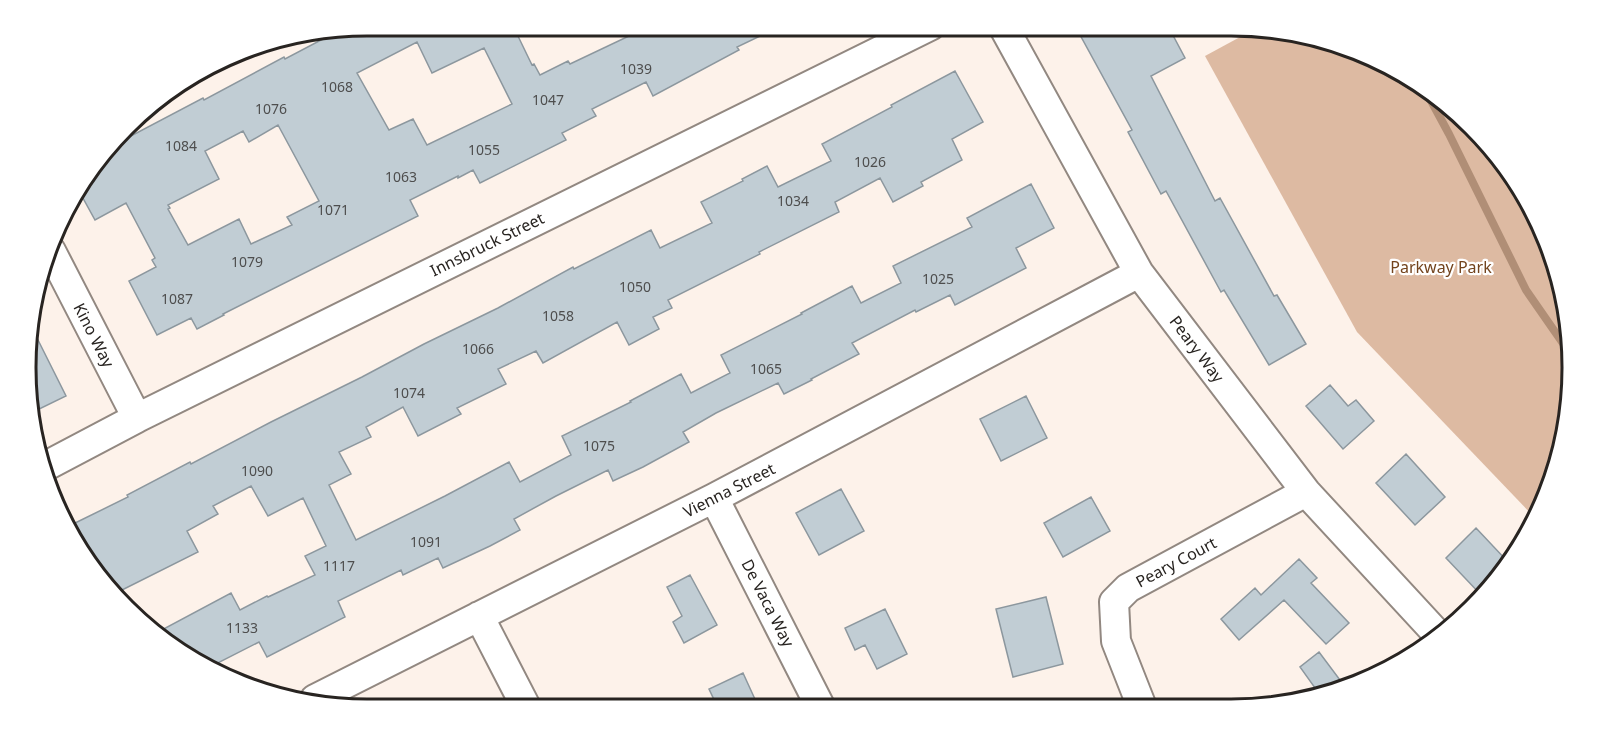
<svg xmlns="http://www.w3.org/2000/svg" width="1598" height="735" font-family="'Noto Sans',sans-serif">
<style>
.green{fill:#ddbaa2}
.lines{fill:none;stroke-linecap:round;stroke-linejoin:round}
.stream{stroke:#b08e76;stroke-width:8}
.building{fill:#c1cdd4;stroke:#8c979e;stroke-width:1.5;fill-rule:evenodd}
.street-casing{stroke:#928881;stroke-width:32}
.street{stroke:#fff;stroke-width:28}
.labels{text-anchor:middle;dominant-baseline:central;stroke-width:4.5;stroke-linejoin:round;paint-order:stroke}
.number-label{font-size:14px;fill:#4e4e4e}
.street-label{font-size:16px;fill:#282421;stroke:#fff}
.park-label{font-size:16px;fill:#73441e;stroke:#fff}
.rim{fill:none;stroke:#282421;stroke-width:3}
</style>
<rect width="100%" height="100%" fill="#fdf2ea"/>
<path class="green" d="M 1253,30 L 1361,51 L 1472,125 L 1546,236 L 1572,367 L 1547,498 L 1535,518 L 1357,332 L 1205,56 Z"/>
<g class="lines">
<path class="stream" d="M 1429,97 L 1449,134 L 1526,290 L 1569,352"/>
</g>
<path class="building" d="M 368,26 L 530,26 L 516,32 L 532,65 L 534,64 L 540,75 L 568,61 L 570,64 L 650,26 L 781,26 L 737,47 L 739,50 L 653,96 L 646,82 L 592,109 L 596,116 L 562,133 L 566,140 L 480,183 L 473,170 L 458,178 L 458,176 L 410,200 L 418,216 L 223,314 L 224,315 L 197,329 L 191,318 L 157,335 L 129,281 L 156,267 L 152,260 L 155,258 L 126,203 L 95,220 L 78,189 L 117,141 L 130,134 L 131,136 L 203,98 L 204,100 L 284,57 L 285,59 L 340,30 ZM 417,42 L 432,73 L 484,48 L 512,104 L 427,145 L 413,119 L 389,130 L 357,73 ZM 278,125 L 319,201 L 287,217 L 292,225 L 251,244 L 239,219 L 188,245 L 168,209 L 170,208 L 168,205 L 219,179 L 205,151 L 243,131 L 249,142 Z
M 1093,26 L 1168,26 L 1185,58 L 1151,76 L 1215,201 L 1220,198 L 1274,296 L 1277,295 L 1306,344 L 1269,365 L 1224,290 L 1221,292 L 1166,191 L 1161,194 L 1128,132 L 1132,130 L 1079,33 Z
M 955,71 L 983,122 L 952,139 L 962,160 L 921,182 L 923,186 L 893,202 L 880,178 L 835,202 L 839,212 L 759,252 L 760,254 L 668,300 L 672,308 L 653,317 L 659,329 L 629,345 L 617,322 L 543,363 L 536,351 L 498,369 L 506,384 L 457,408 L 461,414 L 418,436 L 403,407 L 366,427 L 371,437 L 339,452 L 351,474 L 329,485 L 356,540 L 445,496 L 509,462 L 520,482 L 571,455 L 562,436 L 631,402 L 630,401 L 681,374 L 691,393 L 730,373 L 721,355 L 802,314 L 801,313 L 852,286 L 861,303 L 901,283 L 893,266 L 972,227 L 967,218 L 1031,184 L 1054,228 L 1016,248 L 1026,268 L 955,305 L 950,295 L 916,312 L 915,310 L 852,343 L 859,354 L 811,379 L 812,380 L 784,394 L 778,383 L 716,413 L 683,432 L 689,442 L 643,467 L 613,481 L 608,470 L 556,496 L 514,519 L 520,530 L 490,546 L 443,568 L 438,558 L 403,575 L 401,570 L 338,601 L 345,617 L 267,657 L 259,642 L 210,667 L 156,633 L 231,593 L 240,610 L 267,596 L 268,597 L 315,575 L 305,556 L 326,546 L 303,498 L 268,516 L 251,486 L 213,506 L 218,514 L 187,531 L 198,552 L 116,593 L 71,538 L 67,527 L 128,497 L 127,495 L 190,462 L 191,464 L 271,422 L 362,377 L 424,344 L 498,308 L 573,267 L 574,269 L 651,230 L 660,248 L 712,223 L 701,202 L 743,181 L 742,179 L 767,166 L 778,187 L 831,161 L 822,144 L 892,107 L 891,105 Z
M 31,326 L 66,396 L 29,414 L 28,412 Z
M 1330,385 L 1348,406 L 1356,400 L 1374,421 L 1343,449 L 1306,406 Z
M 1026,396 L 1047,438 L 1001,461 L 980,419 Z
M 1406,454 L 1445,497 L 1415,525 L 1376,483 Z
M 841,489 L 864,531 L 819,555 L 796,513 Z
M 1091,497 L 1110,531 L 1063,557 L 1044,523 Z
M 1476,528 L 1509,563 L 1502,575 L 1482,596 L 1446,558 Z
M 1299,559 L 1317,578 L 1311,583 L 1349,623 L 1326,644 L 1284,600 L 1239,640 L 1221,619 L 1255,588 L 1261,595 Z
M 690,575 L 717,625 L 684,643 L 673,622 L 682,616 L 667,587 Z
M 1046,597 L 1063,664 L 1013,677 L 996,609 Z
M 885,609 L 907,654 L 877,669 L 865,645 L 855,650 L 845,628 Z
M 1319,652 L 1346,688 L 1320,695 L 1300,667 Z
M 743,673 L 759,708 L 718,708 L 709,689 Z"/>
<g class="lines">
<defs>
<path id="street" d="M 1003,26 L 1139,273 L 1306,492 L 1440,637
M 51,251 L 137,418
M 46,466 L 137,418 L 930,26
M 714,498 L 821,708
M 479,616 L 527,709
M 315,699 L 714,498 L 1139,273
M 1142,707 L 1116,641 L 1114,602 L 1128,588 L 1306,492"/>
</defs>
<use href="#street" class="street-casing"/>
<use href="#street" class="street"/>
</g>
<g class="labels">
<g class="number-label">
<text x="636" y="68">1039</text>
<text x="337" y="86">1068</text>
<text x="548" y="99">1047</text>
<text x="271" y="108">1076</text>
<text x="181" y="145">1084</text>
<text x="484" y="149">1055</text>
<text x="870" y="161">1026</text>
<text x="401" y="176">1063</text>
<text x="793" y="200">1034</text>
<text x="333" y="209">1071</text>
<text x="247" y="261">1079</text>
<text x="938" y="278">1025</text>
<text x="635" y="286">1050</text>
<text x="177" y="298">1087</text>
<text x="558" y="315">1058</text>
<text x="478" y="348">1066</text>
<text x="766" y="368">1065</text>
<text x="409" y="392">1074</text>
<text x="599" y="445">1075</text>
<text x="257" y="470">1090</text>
<text x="426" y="541">1091</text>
<text x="339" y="565">1117</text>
<text x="242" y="627">1133</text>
</g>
<g class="street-label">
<text transform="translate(487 244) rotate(-26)">Innsbruck Street</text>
<text transform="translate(94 335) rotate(63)">Kino Way</text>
<text transform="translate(1197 349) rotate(53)">Peary Way</text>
<text transform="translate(729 490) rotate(-27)">Vienna Street</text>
<text transform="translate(1176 562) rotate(-28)">Peary Court</text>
<text transform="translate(768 603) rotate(63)">De Vaca Way</text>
</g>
<g class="park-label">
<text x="1441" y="267">Parkway Park</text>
</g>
</g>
<path d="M0 0H1598V735H0ZM367 36H1231A331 331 0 0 1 1562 367V368A331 331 0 0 1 1231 699H367A331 331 0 0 1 36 368V367A331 331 0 0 1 367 36Z" fill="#fff" fill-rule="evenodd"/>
<path class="rim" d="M367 36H1231A331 331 0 0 1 1562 367V368A331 331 0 0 1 1231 699H367A331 331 0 0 1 36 368V367A331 331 0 0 1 367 36Z"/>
</svg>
